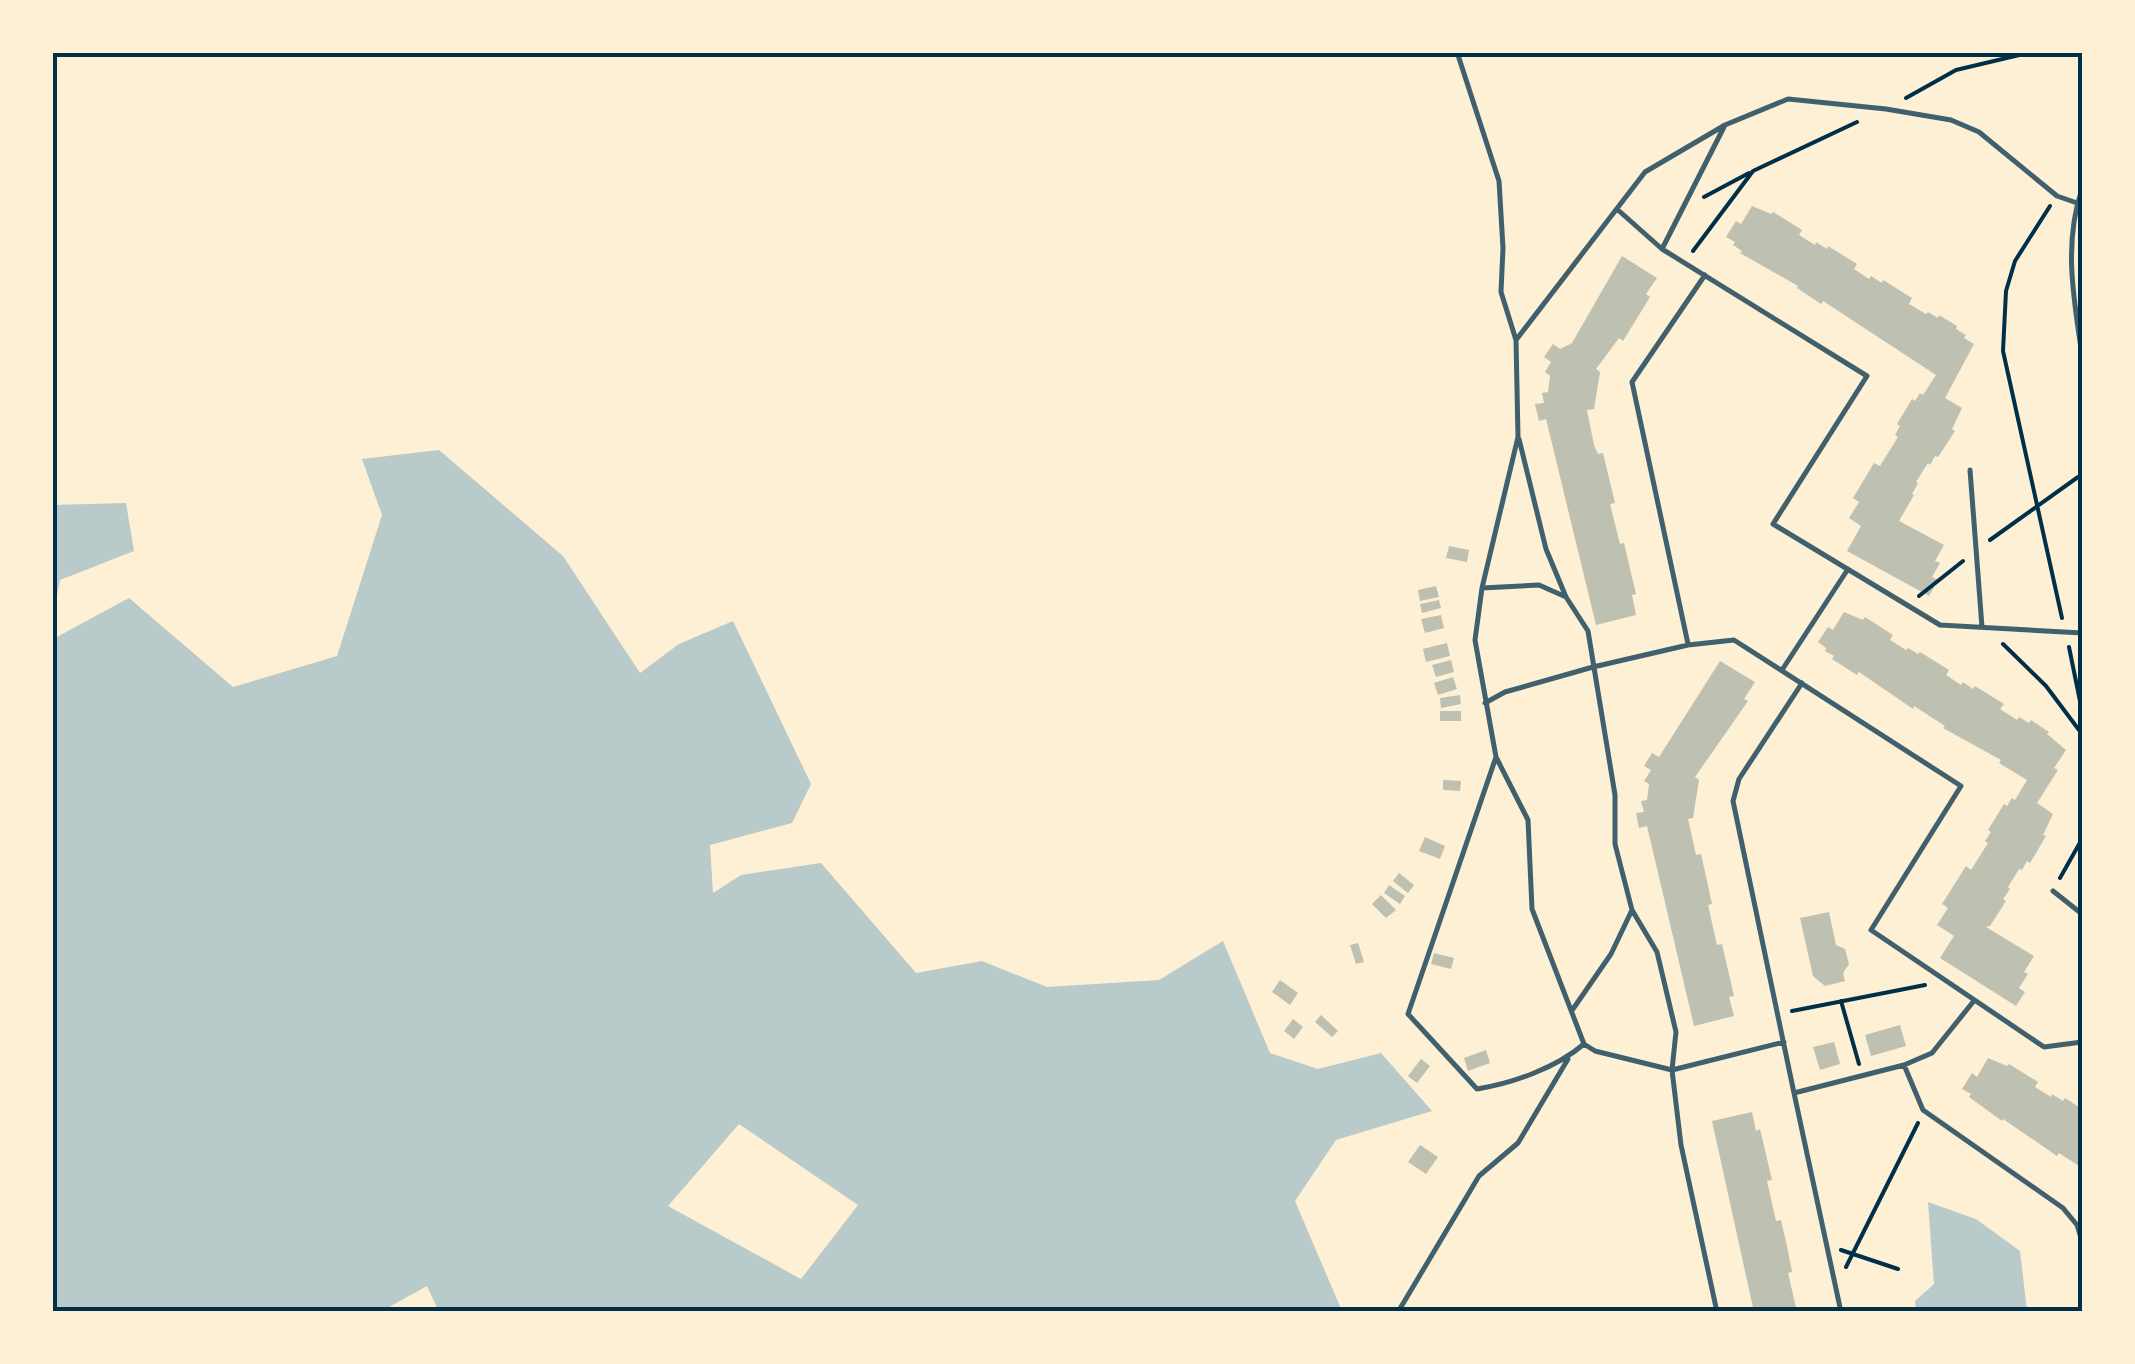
<svg xmlns="http://www.w3.org/2000/svg" width="2135" height="1364" font-family="'Golos Text',sans-serif">
<style>
.green{fill:#b9caca;fill-rule:evenodd}
.building{fill:#bec0b2}
.lines{fill:none;stroke-linecap:round;stroke-linejoin:round}
.path{stroke:#003049;stroke-width:4}
.service{stroke:#3f606c;stroke-width:5}
.neatline{fill:none;stroke:#003049;stroke-width:4}
</style>
<rect width="100%" height="100%" fill="#fdf0d5"/>
<path class="green" d="M 439,450 L 563,556 L 640,673 L 679,644 L 733,621 L 811,784 L 792,823 L 710,845 L 713,893 L 741,875 L 821,863 L 916,973 L 982,961 L 1047,987 L 1159,980 L 1223,941 L 1270,1053 L 1318,1069 L 1381,1053 L 1432,1111 L 1336,1140 L 1295,1201 L 1342,1311 L 439,1312 L 427,1286 L 382,1311 L 53,1311 L 53,639 L 129,598 L 233,687 L 337,656 L 382,515 L 362,459 ZM 739,1124 L 858,1205 L 801,1279 L 668,1206 Z
M 126,503 L 134,551 L 60,580 L 53,616 L 53,505 Z
M 1928,1202 L 1976,1219 L 2020,1251 L 2027,1311 L 1916,1311 L 1915,1301 L 1934,1284 Z"/>
<path class="building" d="M 1752,206 L 1771,214 L 1773,212 L 1802,230 L 1799,235 L 1815,245 L 1816,242 L 1827,249 L 1828,246 L 1857,264 L 1854,269 L 1869,279 L 1871,276 L 1882,283 L 1883,280 L 1912,298 L 1909,304 L 1926,314 L 1928,312 L 1938,318 L 1939,315 L 1957,326 L 1956,329 L 1966,335 L 1964,338 L 1974,344 L 1945,398 L 1962,408 L 1952,429 L 1955,431 L 1938,457 L 1935,456 L 1930,465 L 1928,463 L 1916,482 L 1918,483 L 1912,494 L 1914,495 L 1899,521 L 1944,545 L 1935,561 L 1940,563 L 1932,577 L 1938,580 L 1929,596 L 1847,551 L 1861,526 L 1849,518 L 1859,502 L 1853,498 L 1874,463 L 1880,466 L 1898,437 L 1895,435 L 1900,426 L 1897,424 L 1912,399 L 1915,401 L 1920,393 L 1923,395 L 1936,375 L 1823,301 L 1821,304 L 1797,288 L 1798,286 L 1740,253 L 1742,251 L 1733,245 L 1735,242 L 1726,237 L 1736,221 L 1741,224 Z
M 1622,256 L 1657,278 L 1646,294 L 1650,297 L 1623,341 L 1619,338 L 1596,369 L 1600,372 L 1594,409 L 1587,410 L 1594,445 L 1598,454 L 1603,453 L 1615,503 L 1610,504 L 1620,544 L 1624,543 L 1636,594 L 1632,595 L 1636,615 L 1596,625 L 1546,419 L 1539,421 L 1535,404 L 1544,403 L 1542,393 L 1548,392 L 1550,376 L 1545,372 L 1551,362 L 1544,357 L 1553,344 L 1560,349 L 1572,343 Z
M 1449,546 L 1469,550 L 1467,562 L 1446,558 Z
M 1436,586 L 1439,597 L 1420,601 L 1418,590 Z
M 1439,600 L 1441,608 L 1422,613 L 1420,604 Z
M 1844,612 L 1863,620 L 1865,617 L 1893,635 L 1890,640 L 1906,650 L 1908,648 L 1918,654 L 1920,652 L 1949,670 L 1946,675 L 1961,685 L 1963,682 L 1973,689 L 1975,686 L 2004,704 L 2000,709 L 2017,720 L 2019,717 L 2029,723 L 2031,720 L 2049,732 L 2047,734 L 2066,750 L 2054,768 L 2058,770 L 2037,803 L 2053,814 L 2043,835 L 2046,836 L 2030,863 L 2027,861 L 2022,870 L 2019,869 L 2008,887 L 2010,889 L 2003,899 L 2006,901 L 1990,926 L 1986,927 L 2034,956 L 2024,972 L 2028,974 L 2019,988 L 2025,992 L 2016,1006 L 1940,958 L 1954,936 L 1937,925 L 1948,908 L 1942,904 L 1966,866 L 1971,870 L 1988,843 L 1985,841 L 1991,832 L 1988,830 L 2004,804 L 2007,806 L 2012,798 L 2015,800 L 2027,780 L 1999,763 L 2001,760 L 1943,728 L 1945,726 L 1914,706 L 1913,709 L 1859,672 L 1857,675 L 1832,659 L 1834,656 L 1825,651 L 1826,648 L 1818,642 L 1828,627 L 1833,630 Z
M 1441,615 L 1444,628 L 1425,633 L 1421,619 Z
M 1447,643 L 1450,656 L 1426,662 L 1423,649 Z
M 1451,660 L 1454,672 L 1436,677 L 1432,665 Z
M 1720,661 L 1755,682 L 1744,699 L 1748,701 L 1695,777 L 1699,780 L 1693,818 L 1688,819 L 1696,855 L 1701,854 L 1712,904 L 1708,905 L 1717,945 L 1722,944 L 1734,996 L 1729,997 L 1734,1016 L 1694,1026 L 1647,826 L 1639,828 L 1636,813 L 1644,812 L 1641,801 L 1647,800 L 1649,784 L 1644,781 L 1651,770 L 1644,766 L 1652,753 L 1659,757 Z
M 1453,677 L 1457,689 L 1438,695 L 1434,683 Z
M 1460,695 L 1461,704 L 1441,708 L 1440,698 Z
M 1440,711 L 1461,711 L 1461,721 L 1440,721 Z
M 1443,780 L 1461,781 L 1460,791 L 1443,790 Z
M 1425,837 L 1445,846 L 1440,859 L 1419,851 Z
M 1399,873 L 1414,885 L 1408,893 L 1393,881 Z
M 1389,885 L 1405,896 L 1400,904 L 1384,893 Z
M 1381,895 L 1396,910 L 1386,918 L 1372,904 Z
M 1829,912 L 1836,945 L 1845,949 L 1849,964 L 1843,973 L 1845,981 L 1825,986 L 1813,976 L 1800,918 Z
M 1358,943 L 1364,962 L 1356,964 L 1350,945 Z
M 1434,953 L 1454,958 L 1451,969 L 1431,964 Z
M 1280,980 L 1298,993 L 1290,1005 L 1272,992 Z
M 1321,1015 L 1338,1031 L 1332,1037 L 1315,1022 Z
M 1293,1019 L 1303,1027 L 1294,1039 L 1284,1031 Z
M 1900,1025 L 1906,1046 L 1871,1056 L 1865,1035 Z
M 1834,1042 L 1840,1064 L 1820,1070 L 1813,1047 Z
M 1486,1050 L 1490,1063 L 1468,1071 L 1464,1058 Z
M 1988,1058 L 2007,1066 L 2009,1064 L 2038,1082 L 2035,1087 L 2051,1097 L 2052,1094 L 2063,1101 L 2065,1098 L 2082,1109 L 2082,1168 L 2059,1153 L 2057,1156 L 2003,1119 L 2002,1121 L 1969,1097 L 1971,1094 L 1962,1089 L 1972,1073 L 1977,1077 Z
M 1421,1059 L 1430,1066 L 1417,1083 L 1408,1076 Z
M 1752,1112 L 1756,1131 L 1760,1129 L 1772,1180 L 1767,1181 L 1776,1221 L 1781,1220 L 1787,1246 L 1792,1272 L 1788,1273 L 1797,1312 L 1754,1312 L 1712,1121 Z
M 1420,1145 L 1438,1157 L 1426,1174 L 1408,1162 Z"/>
<g class="lines">
<path class="path" d="M 1906,98 L 1956,70 L 2032,52
M 1704,197 L 1749,173
M 2050,206 L 2015,261 L 2006,291 L 2003,351 L 2062,618
M 1693,251 L 1753,171 L 1857,122
M 1990,540 L 2078,477
M 1919,596 L 1963,561
M 2003,644 L 2046,686 L 2082,734
M 2069,647 L 2082,711
M 2060,878 L 2082,839
M 1841,1001 L 1859,1064
M 1792,1011 L 1925,985
M 1841,1250 L 1898,1269
M 1846,1267 L 1918,1123"/>
<path class="service" d="M 1457,52 L 1499,181 L 1503,248 L 1501,292 L 1516,340 L 1518,437 L 1482,588 L 1475,640 L 1496,757 L 1528,820 L 1532,909 L 1584,1044 L 1595,1051 L 1672,1070 L 1784,1042
M 2082,189 C 2063,244 2074,300 2082,355
M 1618,210 L 1662,249 L 1867,376 L 1773,524 L 1940,625 L 2082,633
M 1662,249 L 1724,127
M 1516,340 L 1645,172 L 1725,125 L 1788,99 L 1886,109 L 1951,120 L 1979,132 L 2057,196 L 2077,203
M 1519,439 L 1546,549 L 1566,597 L 1588,631 L 1615,795 L 1615,844 L 1632,910 L 1657,952 L 1676,1032 L 1672,1070 L 1681,1145 L 1717,1312
M 1970,470 L 1982,627
M 1482,588 L 1539,585 L 1566,597
M 1688,644 L 1632,382 L 1705,275
M 1782,670 L 1848,569
M 1485,703 L 1505,692 L 1593,667 L 1688,645 L 1734,640 L 1961,786 L 1871,930 L 2044,1047 L 2082,1042
M 1496,757 L 1408,1014 L 1477,1089 C 1513,1083 1556,1068 1584,1044
M 2053,891 L 2082,914
M 1573,1009 L 1611,954 L 1632,910
M 1904,1065 L 1923,1110 L 2063,1208 L 2077,1225 L 2082,1241
M 1794,1093 L 1733,801 L 1739,779 L 1802,683
M 1398,1312 L 1479,1176 L 1518,1143 L 1568,1059
M 1841,1312 L 1794,1093 L 1904,1065 L 1932,1053 L 1973,1002"/>
</g>
<rect width="2135" height="1364" fill="none" stroke="#fdf0d5" stroke-width="110"/>
<rect x="55" y="55" width="2025" height="1254" class="neatline"/>
</svg>
